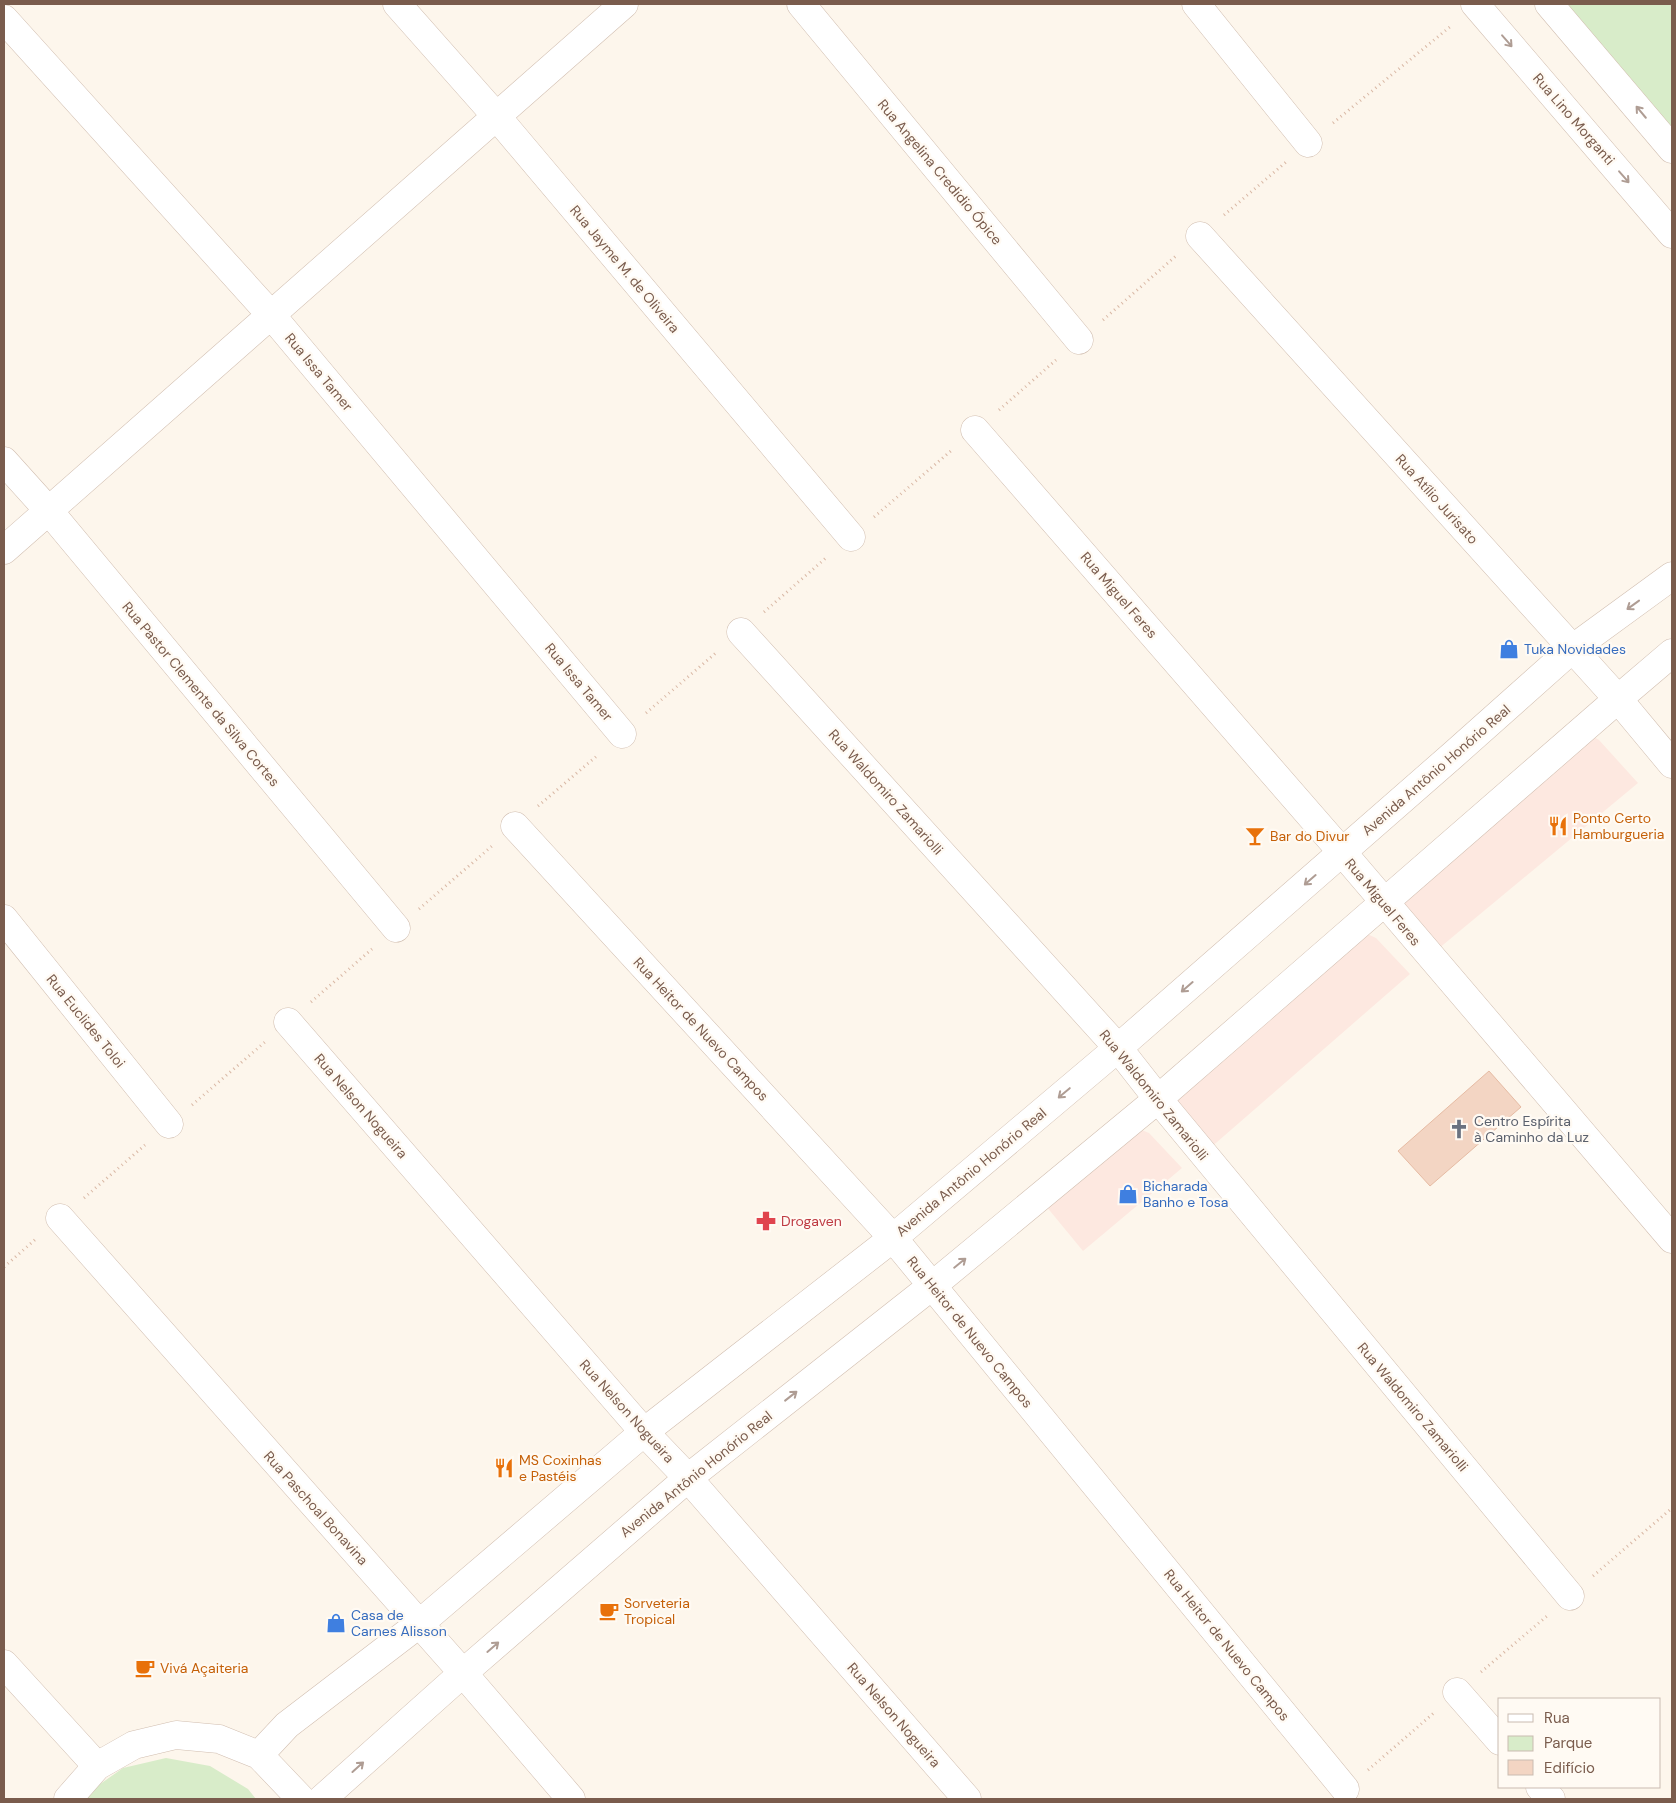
<svg xmlns="http://www.w3.org/2000/svg" width="1676" height="1803" font-family="'DM Sans',sans-serif">
<style>
.commercial{fill:#fde8e0}
.green{fill:#d8ecc9}
.building{fill:#f3d5c3;stroke:#e6bba3}
.lines{fill:none;stroke-linecap:round;stroke-linejoin:round}
.minor-casing{stroke:#d1beb0;stroke-width:29}
.path{stroke:#d9b8a5;stroke-width:3;stroke-dasharray:1 4;stroke-linecap:butt}
.minor{stroke:#fff;stroke-width:28}
.oneway{stroke:#af9d94}
.labels{text-anchor:middle;dominant-baseline:central;stroke-width:4.5;stroke-linejoin:round;paint-order:stroke}
.street-label{font-size:14px;fill:#7a5c4d;stroke:#fffaf3}
.shop-label{font-size:14px;fill:#366cbe;stroke:#fffaf3;text-anchor:start}
.food-label{font-size:14px;fill:#c56008;stroke:#fffaf3;text-anchor:start}
.worship-label{font-size:14px;fill:#5b616d;stroke:#fffaf3;text-anchor:start}
.health-label{font-size:14px;fill:#be3a42;stroke:#fffaf3;text-anchor:start}
</style>
<rect width="100%" height="100%" fill="#fdf6ec"/>
<path class="commercial" d="M 1594,737 L 1599,740 L 1638,783 L 1432,954 L 1393,912 Z
M 1365,933 L 1376,938 L 1410,974 L 1209,1149 L 1174,1119 L 1173,1092 Z
M 1137,1128 L 1149,1133 L 1182,1168 L 1083,1251 L 1041,1200 Z"/>
<path class="green" d="M 1563,4 L 1672,4 L 1672,132 Z
M 166,1758 L 210,1766 L 248,1789 L 256,1799 L 83,1799 L 86,1794 L 123,1768 Z"/>
<path class="building" d="M 1489,1071 L 1521,1107 L 1430,1186 L 1398,1151 Z"/>
<g class="lines">
<defs>
<path id="minor" d="M 397,4 L 497,117 L 851,537
M 801,4 L 1079,340
M 1196,4 L 1308,143
M 1475,4 L 1672,234
M 1549,4 L 1672,149
M 4,19 L 272,316 L 622,734
M 1200,236 L 1618,699 L 1672,764
M 975,430 L 1342,852 L 1672,1239
M 4,461 L 49,511 L 396,928
M 4,550 L 624,4
M 741,632 L 1118,1048 L 1158,1099 L 1570,1596
M 515,826 L 893,1238 L 1345,1789
M 4,919 L 169,1124
M 288,1022 L 644,1432 L 688,1478 L 967,1799
M 60,1218 L 463,1673 L 571,1799
M 4,1664 L 97,1766
M 1457,1692 L 1500,1741
M 259,1755 L 287,1725 L 419,1624 L 644,1432 L 893,1238 L 1118,1048 L 1453,755 L 1572,649 L 1672,576
M 1540,1787 L 1551,1799
M 68,1799 L 97,1766 L 134,1745 L 176,1735 L 219,1739 L 259,1755 L 301,1799
M 322,1799 L 463,1673 L 688,1478 L 933,1285 L 1158,1099 L 1618,699 L 1672,653"/>
</defs>
<use href="#minor" class="minor-casing"/>
<path class="path" d="M 1333,123 L 1451,26
M 1224,215 L 1286,162
M 1103,320 L 1177,255
M 999,410 L 1056,360
M 874,517 L 952,450
M 764,612 L 827,557
M 646,713 L 717,652
M 538,806 L 598,755
M 419,909 L 492,846
M 311,1002 L 372,949
M 192,1105 L 265,1042
M 84,1198 L 145,1145
M 4,1267 L 37,1238
M 1593,1576 L 1672,1508
M 1481,1672 L 1547,1616
M 1368,1770 L 1435,1712"/>
<use href="#minor" class="minor"/>
</g>
<defs><path id="oneway-shaft" d="M-6 0H5M1.5-3L5.5 0L1.5 3" fill="none" stroke-width="1.6" stroke-linecap="round" stroke-linejoin="round" transform="scale(1.25)"/></defs>
<g class="oneway">
<use href="#oneway-shaft" transform="translate(1507 41) rotate(49)"/>
<use href="#oneway-shaft" transform="translate(1641 112) rotate(-130)"/>
<use href="#oneway-shaft" transform="translate(1624 177) rotate(49)"/>
<use href="#oneway-shaft" transform="translate(1633 605) rotate(144)"/>
<use href="#oneway-shaft" transform="translate(1310 880) rotate(139)"/>
<use href="#oneway-shaft" transform="translate(1187 987) rotate(139)"/>
<use href="#oneway-shaft" transform="translate(1064 1093) rotate(140)"/>
<use href="#oneway-shaft" transform="translate(960 1263) rotate(-39)"/>
<use href="#oneway-shaft" transform="translate(791 1396) rotate(-38)"/>
<use href="#oneway-shaft" transform="translate(493 1647) rotate(-41)"/>
<use href="#oneway-shaft" transform="translate(358 1767) rotate(-42)"/>
</g>
<defs>
<symbol id="shop-bare" viewBox="-9 -9 18 18"><path d="M-5-2.5h2.3a2.7 3.5 0 0 1 5.4 0H5L5.5 6h-11ZM-1.5-2.5h3a1.5 2.3 0 0 0-3 0Z" fill="#3f7fe0" stroke="#fffaf3" stroke-width="2.5" paint-order="stroke"/></symbol>
<symbol id="restaurant-bare" viewBox="-9 -9 18 18"><path d="M-5-6h1v4h1v-4h1v4h1v-4h1v5L-1.5 .5V6h-2V.5L-5-1ZM5-6V6H3V1.5H1.5Q1.5-4 5-6Z" fill="#e8710a" stroke="#fffaf3" stroke-width="2.5" paint-order="stroke"/></symbol>
<symbol id="bar-bare" viewBox="-9 -9 18 18"><path d="M-6-5H6L.8 .8V4.5H3.5V6h-7V4.5H-.8V.8Z" fill="#e8710a" stroke="#fffaf3" stroke-width="2.5" paint-order="stroke"/></symbol>
<symbol id="church-bare" viewBox="-9 -9 18 18"><path d="M-1.2-6h2.4v3.5h3.3v2.4h-3.3V6h-2.4V-.1h-3.3v-2.4h3.3Z" fill="#6b7280" stroke="#fffaf3" stroke-width="2.5" paint-order="stroke"/></symbol>
<symbol id="pharmacy-bare" viewBox="-9 -9 18 18"><path d="M-2-6h4v4h4v4h-4v4h-4v-4h-4v-4h4Z" fill="#e0444e" stroke="#fffaf3" stroke-width="2.5" paint-order="stroke"/></symbol>
<symbol id="cafe-bare" viewBox="-9 -9 18 18"><path d="M-5.5-4.5H6V0H3Q3 3.5 0 3.5H-2.5Q-5.5 3.5-5.5 0ZM3-3.2v2h1.7v-2ZM-6 4.5H4V6H-6Z" fill="#e8710a" stroke="#fffaf3" stroke-width="2.5" paint-order="stroke"/></symbol>
</defs>
<g fill-rule="evenodd">
<use href="#shop-bare" x="1495" y="635" width="28" height="28"/>
<use href="#restaurant-bare" x="1544" y="812" width="28" height="28"/>
<use href="#bar-bare" x="1241" y="822" width="28" height="28"/>
<use href="#church-bare" x="1445" y="1115" width="28" height="28"/>
<use href="#shop-bare" x="1114" y="1180" width="28" height="28"/>
<use href="#pharmacy-bare" x="752" y="1207" width="28" height="28"/>
<use href="#restaurant-bare" x="490" y="1454" width="28" height="28"/>
<use href="#cafe-bare" x="595" y="1597" width="28" height="28"/>
<use href="#shop-bare" x="322" y="1609" width="28" height="28"/>
<use href="#cafe-bare" x="131" y="1654" width="28" height="28"/>
</g>
<g class="labels">
<g class="street-label">
<text transform="translate(1574 119) rotate(49)">Rua Lino Morganti</text>
<text transform="translate(940 172) rotate(50)">Rua Angelina Credidio Ópice</text>
<text transform="translate(625 269) rotate(50)">Rua Jayme M. de Oliveira</text>
<text transform="translate(319 372) rotate(50)">Rua Issa Tamer</text>
<text transform="translate(1437 499) rotate(48)">Rua Atílio Jurisato</text>
<text transform="translate(1119 595) rotate(49)">Rua Miguel Feres</text>
<text transform="translate(579 682) rotate(50)">Rua Issa Tamer</text>
<text transform="translate(201 694) rotate(50)">Rua Pastor Clemente da Silva Cortes</text>
<text transform="translate(1436 770) rotate(-41)">Avenida Antônio Honório Real</text>
<text transform="translate(886 792) rotate(48)">Rua Waldomiro Zamariolli</text>
<text transform="translate(1383 902) rotate(50)">Rua Miguel Feres</text>
<text transform="translate(86 1021) rotate(51)">Rua Euclides Toloi</text>
<text transform="translate(701 1029) rotate(47)">Rua Heitor de Nuevo Campos</text>
<text transform="translate(1154 1095) rotate(51)">Rua Waldomiro Zamariolli</text>
<text transform="translate(361 1106) rotate(49)">Rua Nelson Nogueira</text>
<text transform="translate(971 1172) rotate(-40)">Avenida Antônio Honório Real</text>
<text transform="translate(970 1332) rotate(51)">Rua Heitor de Nuevo Campos</text>
<text transform="translate(1413 1407) rotate(50)">Rua Waldomiro Zamariolli</text>
<text transform="translate(627 1411) rotate(48)">Rua Nelson Nogueira</text>
<text transform="translate(696 1474) rotate(-39)">Avenida Antônio Honório Real</text>
<text transform="translate(316 1508) rotate(48)">Rua Paschoal Bonavina</text>
<text transform="translate(1227 1645) rotate(51)">Rua Heitor de Nuevo Campos</text>
<text transform="translate(894 1715) rotate(49)">Rua Nelson Nogueira</text>
</g>
<g class="shop-label">
<text x="1524" y="649">Tuka Novidades</text>
<text x="1143" y="1186">Bicharada<tspan x="1143" dy="16">Banho e Tosa</tspan></text>
<text x="351" y="1615">Casa de<tspan x="351" dy="16">Carnes Alisson</tspan></text>
</g>
<g class="food-label">
<text x="1573" y="818">Ponto Certo<tspan x="1573" dy="16">Hamburgueria</tspan></text>
<text x="1270" y="836">Bar do Divur</text>
<text x="519" y="1460">MS Coxinhas<tspan x="519" dy="16">e Pastéis</tspan></text>
<text x="624" y="1603">Sorveteria<tspan x="624" dy="16">Tropical</tspan></text>
<text x="160" y="1668">Vivá Açaiteria</text>
</g>
<g class="worship-label">
<text x="1474" y="1121">Centro Espírita<tspan x="1474" dy="16">à Caminho da Luz</tspan></text>
</g>
<g class="health-label">
<text x="781" y="1221">Drogaven</text>
</g>
</g>
<rect width="1676" height="1803" fill="none" stroke="#7a5c4d" stroke-width="10"/>
<rect x="1498" y="1698" width="162" height="90" fill="#fffaf3" stroke="#cabbb1"/>
<rect x="1508" y="1714" width="25" height="8" fill="#ffffff" stroke="#cabbb1"/>
<text x="1544" y="1723" font-size="15" fill="#7a5c4d">Rua</text>
<rect x="1508" y="1736" width="25" height="15" fill="#d8ecc9" stroke="#cabbb1"/>
<text x="1544" y="1748" font-size="15" fill="#7a5c4d">Parque</text>
<rect x="1508" y="1760" width="25" height="15" fill="#f3d5c3" stroke="#cabbb1"/>
<text x="1544" y="1773" font-size="15" fill="#7a5c4d">Edifício</text>
</svg>
